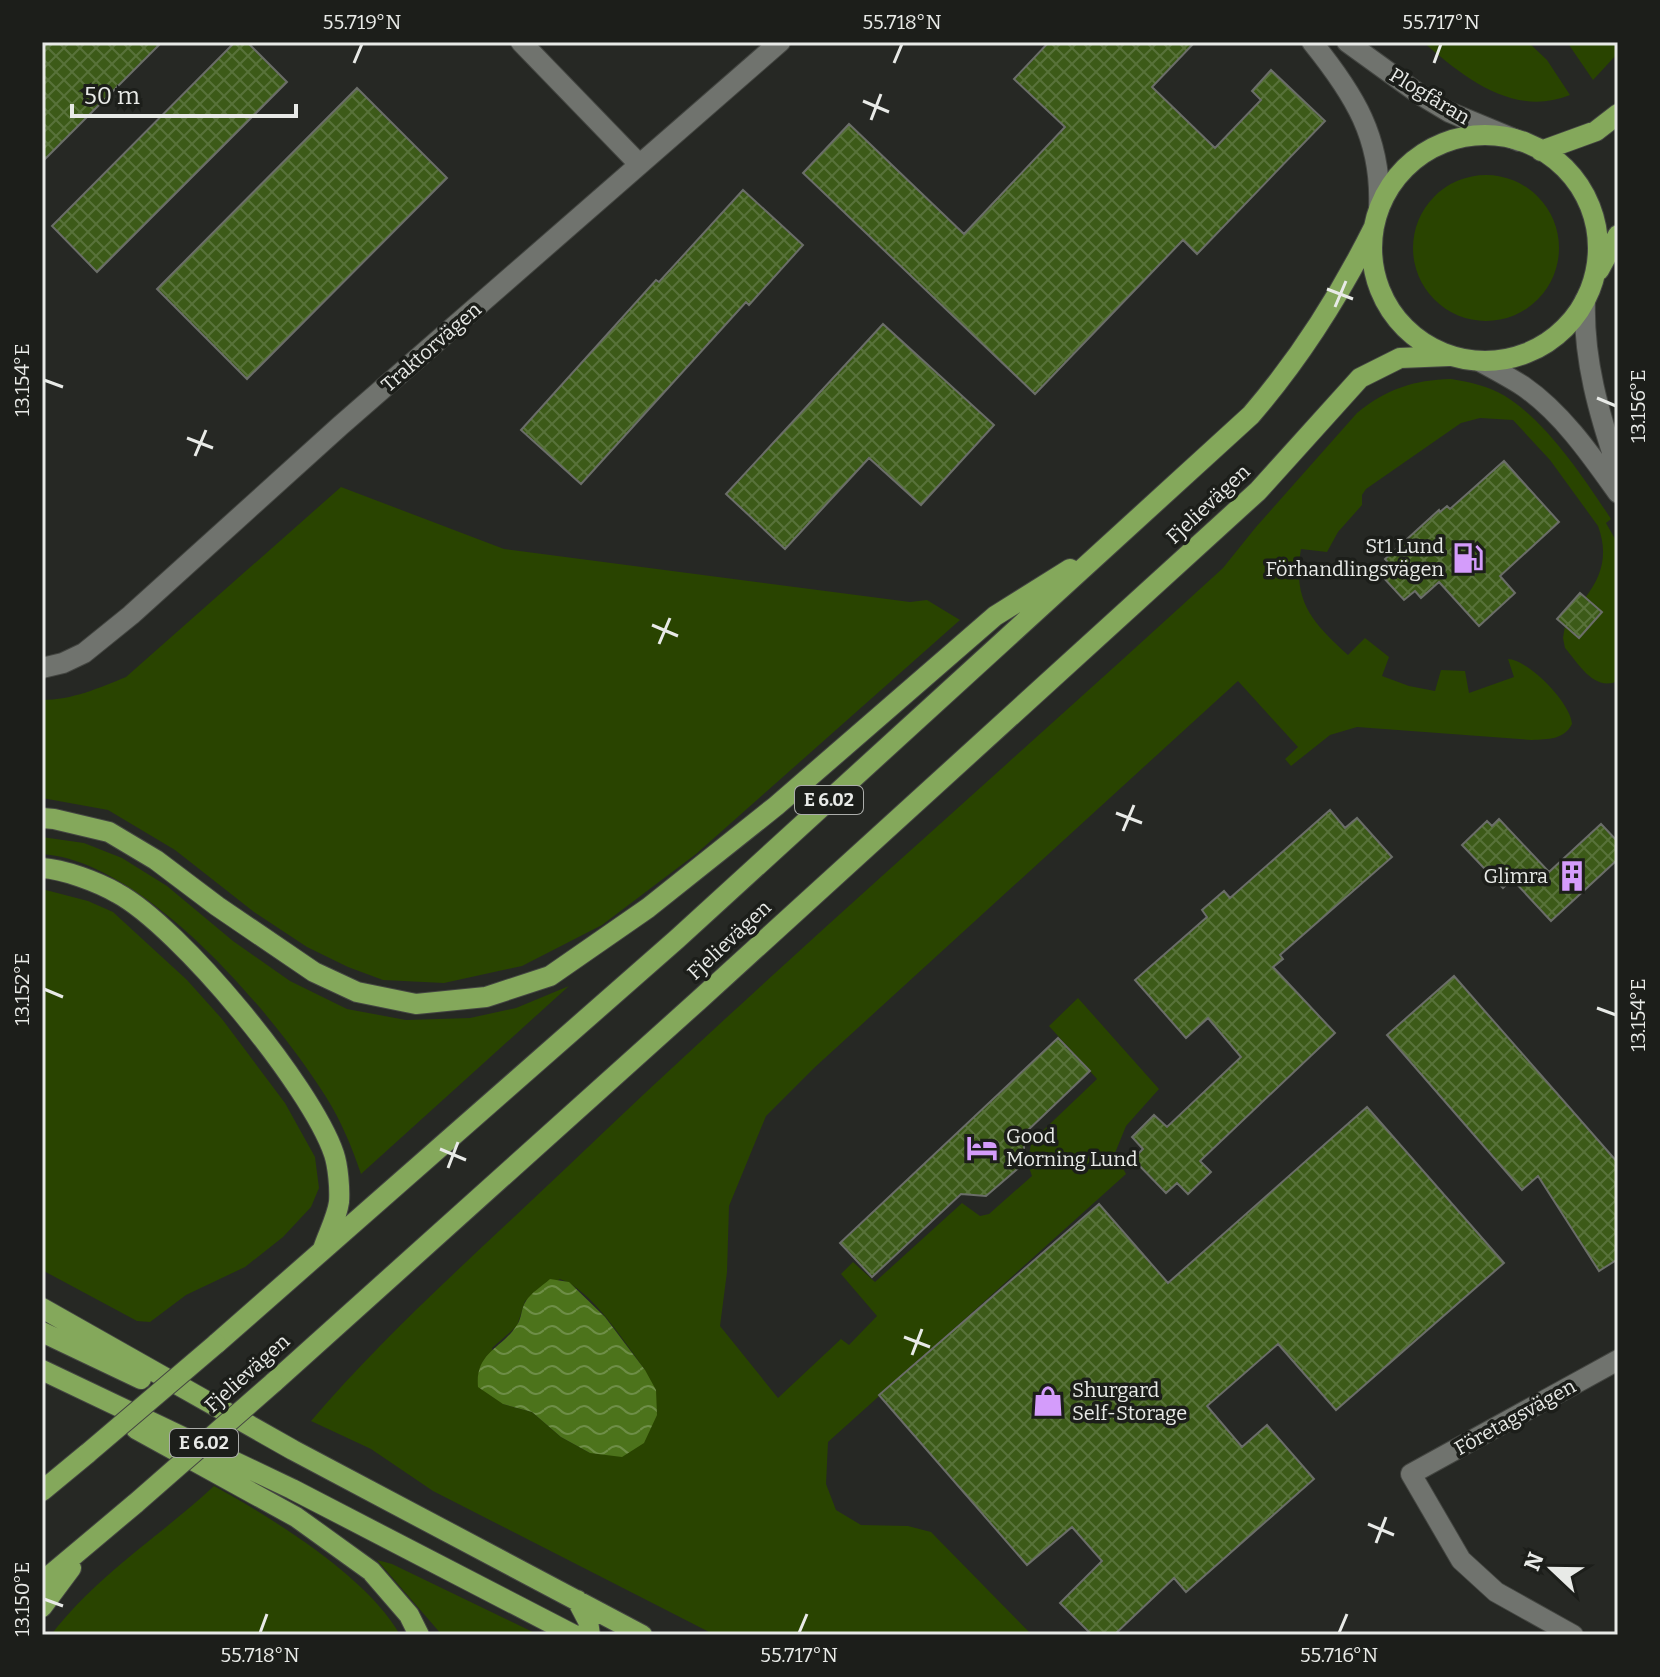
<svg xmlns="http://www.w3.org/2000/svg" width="1660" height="1677" font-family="Bitter,serif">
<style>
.green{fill:#294400;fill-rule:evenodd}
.water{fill:url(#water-waves)}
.building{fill:url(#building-cross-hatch);stroke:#6b6e69;stroke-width:2}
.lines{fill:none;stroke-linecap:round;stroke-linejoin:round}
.minor-casing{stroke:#434541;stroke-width:22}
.major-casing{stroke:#434541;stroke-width:22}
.minor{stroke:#70736e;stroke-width:20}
.major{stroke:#84a85b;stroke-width:20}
.major-bridge-casing{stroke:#434541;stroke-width:22;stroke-linecap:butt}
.major-bridge{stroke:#84a85b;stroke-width:20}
.ticks{fill:none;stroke:#e8eae7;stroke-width:3}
.labels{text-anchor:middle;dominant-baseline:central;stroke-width:7;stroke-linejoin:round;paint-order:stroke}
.shield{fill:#1c1e1a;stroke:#abadaa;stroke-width:2}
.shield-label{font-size:18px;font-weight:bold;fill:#e8eae7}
.street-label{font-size:20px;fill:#e8eae7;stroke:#1c1e1a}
.poi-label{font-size:20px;fill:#e8eae7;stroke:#1c1e1a;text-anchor:end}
.neatline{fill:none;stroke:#e8eae7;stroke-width:3}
.ticks-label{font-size:20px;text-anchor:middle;fill:#e8eae7}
</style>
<defs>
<pattern id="water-waves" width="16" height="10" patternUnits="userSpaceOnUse" patternTransform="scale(2)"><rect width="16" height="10" fill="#4c731b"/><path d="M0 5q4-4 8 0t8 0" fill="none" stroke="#6e8e47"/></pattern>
<pattern id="building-cross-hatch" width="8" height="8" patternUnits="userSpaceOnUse" patternTransform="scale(2)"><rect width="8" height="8" fill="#3c5a18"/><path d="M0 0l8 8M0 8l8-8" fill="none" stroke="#58723a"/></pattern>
</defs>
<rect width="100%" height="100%" fill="#262824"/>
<path class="green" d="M 1423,42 L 1528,42 L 1547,60 L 1570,95 C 1513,118 1464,77 1423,42 Z
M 1567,42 L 1618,42 L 1618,53 L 1593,80 Z
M1413 248a73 73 0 1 1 146 0a73 73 0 1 1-146 0Z
M 1451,379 C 1470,382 1488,386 1505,396 C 1547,422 1584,478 1611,519 L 1606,523 L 1618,544 L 1618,681 C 1594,692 1579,664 1565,648 L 1563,638 L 1565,626 L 1579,638 L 1601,612 L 1585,598 C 1603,575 1608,553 1598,526 L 1550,460 L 1513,420 L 1480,418 L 1461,423 L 1366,489 L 1362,495 L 1362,505 L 1338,532 L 1327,552 L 1301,549 C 1292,601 1312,622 1348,655 L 1365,638 L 1389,657 L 1382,676 L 1409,686 L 1435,691 L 1441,670 L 1465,671 L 1469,693 L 1514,677 L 1508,659 C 1529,660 1571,703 1572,724 C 1564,740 1548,739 1532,740 L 1357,727 L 1330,735 L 1291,766 L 1285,759 L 1298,747 L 1238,681 L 814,1068 L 766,1116 L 729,1206 L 727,1272 L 720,1326 L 778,1398 L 841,1339 L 849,1345 L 877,1316 L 841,1274 L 853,1262 L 875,1282 L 962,1203 L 980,1216 L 989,1214 L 1032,1176 L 1027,1161 L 1032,1141 L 1097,1079 L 1049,1026 L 1078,998 L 1159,1089 L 1126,1126 L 1115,1153 L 1126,1174 L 828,1442 L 826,1484 L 836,1510 L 861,1525 L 908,1526 L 931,1532 L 1032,1635 L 715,1635 L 433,1491 L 371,1449 L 311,1421 C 388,1331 479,1251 565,1169 C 779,964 1004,769 1223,568 L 1256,527 L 1357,413 C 1386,389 1414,380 1451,379 ZM 560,1279 C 591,1289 626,1344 645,1370 L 590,1453 L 561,1437 L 532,1412 L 503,1404 L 492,1348 L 517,1326 L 525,1301 Z
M 341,487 L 504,549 L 910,602 L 927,600 L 960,620 L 696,854 L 602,925 L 522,966 L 444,983 L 383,980 L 348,967 L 307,947 L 254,912 L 175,850 L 108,810 L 42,798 L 42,700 C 72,700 99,688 126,677 Z
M 42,837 L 84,843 L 122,858 L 167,886 L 233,941 L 290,981 L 347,1009 L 406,1020 L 470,1018 L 516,1008 L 569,986 L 361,1174 C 352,1147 341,1121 326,1097 C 274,1014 145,861 42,854 Z
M 42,889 L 88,901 L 113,912 L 187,980 L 222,1019 L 285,1103 L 315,1157 L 319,1188 L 311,1207 L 283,1237 L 245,1267 L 186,1295 L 150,1322 L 137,1321 L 42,1270 Z
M 214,1486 C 272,1518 368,1577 400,1635 L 51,1635 C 97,1575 159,1537 214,1486 Z
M 377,1560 L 392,1564 L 539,1635 L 442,1635 Z"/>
<path class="water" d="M 550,1279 L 569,1282 L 605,1317 L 645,1370 L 656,1390 L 657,1415 L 644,1443 L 622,1457 L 590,1453 L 561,1437 L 532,1412 L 503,1404 L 478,1387 C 475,1352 502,1349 517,1325 C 522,1318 521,1308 526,1301 C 531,1293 542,1286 550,1279 Z"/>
<path class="building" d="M 42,42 L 162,42 L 42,162 Z
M 235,42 L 247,42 L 287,82 L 97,272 L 52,226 Z
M 1049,42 L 1195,42 L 1152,87 L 1215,148 L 1261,100 L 1252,91 L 1271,70 L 1325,121 L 1197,254 L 1183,240 L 1035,394 L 803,173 L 849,124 L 964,234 L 1065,127 L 1014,79 Z
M 357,88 L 447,178 L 247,379 L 157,289 Z
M 743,190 L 803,245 L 749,305 L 746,302 L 581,484 L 521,430 L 656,280 L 659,282 Z
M 883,324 L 994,425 L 921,505 L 869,458 L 785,549 L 726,494 Z
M 1504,461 L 1559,522 L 1500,576 L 1515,593 L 1479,626 L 1439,582 L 1421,598 L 1415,591 L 1404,600 L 1382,576 L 1392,567 L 1385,559 L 1439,510 L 1440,512 L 1447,506 L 1450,509 Z
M 1580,593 L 1602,612 L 1579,638 L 1557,619 Z
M 1330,810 L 1345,828 L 1357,818 L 1392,857 L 1280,955 L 1283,959 L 1273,967 L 1335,1033 L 1200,1161 L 1211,1172 L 1188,1194 L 1177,1183 L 1166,1193 L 1133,1159 L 1143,1149 L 1132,1137 L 1154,1115 L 1167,1127 L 1241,1057 L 1208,1018 L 1186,1038 L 1135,980 L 1207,917 L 1202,910 L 1224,891 L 1230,898 Z
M 1499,819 L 1549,872 L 1601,824 L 1618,842 L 1618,859 L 1551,921 L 1512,879 L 1503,888 L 1462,845 L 1487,821 L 1492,826 Z
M 1454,976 L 1618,1163 L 1618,1259 L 1599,1271 L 1538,1176 L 1522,1190 L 1387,1035 Z
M 1058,1038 L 1090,1071 L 1025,1133 L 1023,1164 L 986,1196 L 961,1194 L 872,1277 L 840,1243 Z
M 1367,1107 L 1504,1263 L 1336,1410 L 1278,1344 L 1207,1406 L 1242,1447 L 1267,1425 L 1314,1479 L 1186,1592 L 1174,1578 L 1114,1635 L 1092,1635 L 1060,1603 L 1102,1561 L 1072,1527 L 1027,1565 L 879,1395 L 1099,1204 L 1168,1283 Z"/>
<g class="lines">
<defs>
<path id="minor" d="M 521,42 L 639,164
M 1312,42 C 1354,94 1382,138 1379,208
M 1347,42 L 1419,94 L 1449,112 L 1519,141
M 1585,300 C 1583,359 1599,414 1618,470
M 1479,361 C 1494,369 1509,377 1523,386 C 1562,413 1591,455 1618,493
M 42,668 L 63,663 L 84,653 L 131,615 L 340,426 L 780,42
M 1573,1635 L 1496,1592 L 1461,1560 L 1411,1474 L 1618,1360"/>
<path id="major" d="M1372 248a113 113 0 1 1 226 0a113 113 0 1 1-226 0Z
M 1541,151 L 1596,131 L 1618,114
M 1599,270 L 1618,235
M 42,818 L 54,819 L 109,832 L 156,860 L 217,906 L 314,972 L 357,992 L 416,1004 L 486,997 L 550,976 L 648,908 L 776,806 L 995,616 L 1070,569
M 42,868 C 63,869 98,882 117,893 C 180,927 311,1086 334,1154 C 338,1166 340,1189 339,1202 C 337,1217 328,1234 323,1249
M 42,1308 L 293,1450 L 642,1635
M 42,1332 L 141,1379
M 216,1344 L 677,939 L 1251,415 C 1301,357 1340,295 1374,227
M 42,1370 L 292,1489 L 574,1635
M 273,1383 L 699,1000 L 1258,491 L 1360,378 L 1400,358 L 1449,356
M 136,1429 L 296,1517 L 371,1571 L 409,1615 L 419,1635
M 42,1491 L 88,1453
M 42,1582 L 136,1503
M 577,1600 L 588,1621 L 590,1635
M 42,1607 L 71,1568"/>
</defs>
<use href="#minor" class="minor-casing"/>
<use href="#major" class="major-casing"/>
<use href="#minor" class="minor"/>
<use href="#major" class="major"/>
<defs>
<path id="major-bridge" d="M 88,1453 L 216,1344
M 136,1503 L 273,1383"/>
</defs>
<use href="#major-bridge" class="major-bridge-casing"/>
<use href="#major-bridge" class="major-bridge"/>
</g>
<path class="ticks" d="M 354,63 L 362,44M 894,63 L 902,44M 1434,63 L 1441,44M 863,101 L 889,112M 871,120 L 881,94M 1327,289 L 1353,299M 1335,307 L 1346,281M 44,380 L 63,387M 1597,398 L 1616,406M 187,438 L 213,448M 195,456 L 206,430M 652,625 L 678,636M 659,644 L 670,618M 1116,813 L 1142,823M 1123,831 L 1134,805M 44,989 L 63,997M 1597,1008 L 1616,1015M 440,1149 L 466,1160M 448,1168 L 458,1142M 904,1337 L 930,1347M 912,1355 L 922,1329M 1368,1524 L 1394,1535M 1376,1543 L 1386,1517M 44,1599 L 63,1606M 260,1633 L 267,1614M 799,1633 L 807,1614M 1339,1633 L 1347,1614"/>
<defs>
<symbol id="fuel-bare" viewBox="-9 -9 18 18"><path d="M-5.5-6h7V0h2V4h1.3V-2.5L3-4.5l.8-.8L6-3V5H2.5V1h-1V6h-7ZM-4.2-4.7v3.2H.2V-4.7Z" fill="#d49cfb" stroke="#1c1e1a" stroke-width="2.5" paint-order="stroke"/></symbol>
<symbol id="building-bare" viewBox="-9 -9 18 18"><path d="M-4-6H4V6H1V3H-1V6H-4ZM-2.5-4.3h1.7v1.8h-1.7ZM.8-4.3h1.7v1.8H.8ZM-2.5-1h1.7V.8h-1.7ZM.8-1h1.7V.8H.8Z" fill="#d49cfb" stroke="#1c1e1a" stroke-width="2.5" paint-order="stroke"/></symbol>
<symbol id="hotel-bare" viewBox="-9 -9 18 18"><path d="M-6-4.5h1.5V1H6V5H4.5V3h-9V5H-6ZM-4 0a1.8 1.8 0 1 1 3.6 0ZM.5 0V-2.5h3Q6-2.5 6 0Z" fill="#d49cfb" stroke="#1c1e1a" stroke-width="2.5" paint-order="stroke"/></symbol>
<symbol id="shop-bare" viewBox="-9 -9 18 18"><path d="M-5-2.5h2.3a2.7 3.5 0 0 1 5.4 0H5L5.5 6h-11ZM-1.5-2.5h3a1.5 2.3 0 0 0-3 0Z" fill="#d49cfb" stroke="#1c1e1a" stroke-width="2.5" paint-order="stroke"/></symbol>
</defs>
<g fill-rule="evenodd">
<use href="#fuel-bare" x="1446" y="536" width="44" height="44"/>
<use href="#building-bare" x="1550" y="854" width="44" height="44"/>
<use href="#hotel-bare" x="960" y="1126" width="44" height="44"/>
<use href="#shop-bare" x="1026" y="1379" width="44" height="44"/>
</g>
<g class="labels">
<g class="shield">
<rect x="795" y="786" width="68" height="28" rx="6"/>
<rect x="170" y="1429" width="68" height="28" rx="6"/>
</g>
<g class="shield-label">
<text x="829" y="800">E 6.02</text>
<text x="204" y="1443">E 6.02</text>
</g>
<g class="street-label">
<text transform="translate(1430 96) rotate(31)">Plogfåran</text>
<text transform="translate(431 347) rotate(-41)">Traktorvägen</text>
<text transform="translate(1208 504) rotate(-43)">Fjelievägen</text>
<text transform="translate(729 940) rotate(-43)">Fjelievägen</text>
<text transform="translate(247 1373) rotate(-42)">Fjelievägen</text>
<text transform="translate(1515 1417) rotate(-29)">Företagsvägen</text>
</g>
<g class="poi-label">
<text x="1444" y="546">St1 Lund<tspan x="1444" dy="23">Förhandlingsvägen</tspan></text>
<text x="1548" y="876">Glimra</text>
<text x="1006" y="1136" text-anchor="start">Good<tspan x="1006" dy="23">Morning Lund</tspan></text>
<text x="1072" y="1390" text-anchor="start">Shurgard<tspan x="1072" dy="23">Self-Storage</tspan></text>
</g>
</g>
<rect width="1660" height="1677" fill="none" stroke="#1c1e1a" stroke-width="88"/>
<g transform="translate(1552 1569) rotate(292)" stroke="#1c1e1a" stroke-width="6" paint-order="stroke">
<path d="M0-6L14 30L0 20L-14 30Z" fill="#e8eae7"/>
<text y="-12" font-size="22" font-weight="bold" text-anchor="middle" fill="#e8eae7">N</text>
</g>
<path d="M72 104v12h224v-12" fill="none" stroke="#e8eae7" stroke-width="4"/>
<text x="84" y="104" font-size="24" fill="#e8eae7" stroke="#1c1e1a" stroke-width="6" paint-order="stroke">50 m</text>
<rect x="44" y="44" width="1572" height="1589" class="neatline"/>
<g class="ticks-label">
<text x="362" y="29">55.719°N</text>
<text x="902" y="29">55.718°N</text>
<text x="1441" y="29">55.717°N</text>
<text transform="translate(22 380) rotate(-90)" y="7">13.154°E</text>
<text transform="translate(1638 406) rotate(-90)" y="7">13.156°E</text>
<text transform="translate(22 989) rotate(-90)" y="7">13.152°E</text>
<text transform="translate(1638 1015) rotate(-90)" y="7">13.154°E</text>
<text transform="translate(22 1599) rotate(-90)" y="7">13.150°E</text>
<text x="260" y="1662">55.718°N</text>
<text x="799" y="1662">55.717°N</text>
<text x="1339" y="1662">55.716°N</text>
</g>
</svg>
